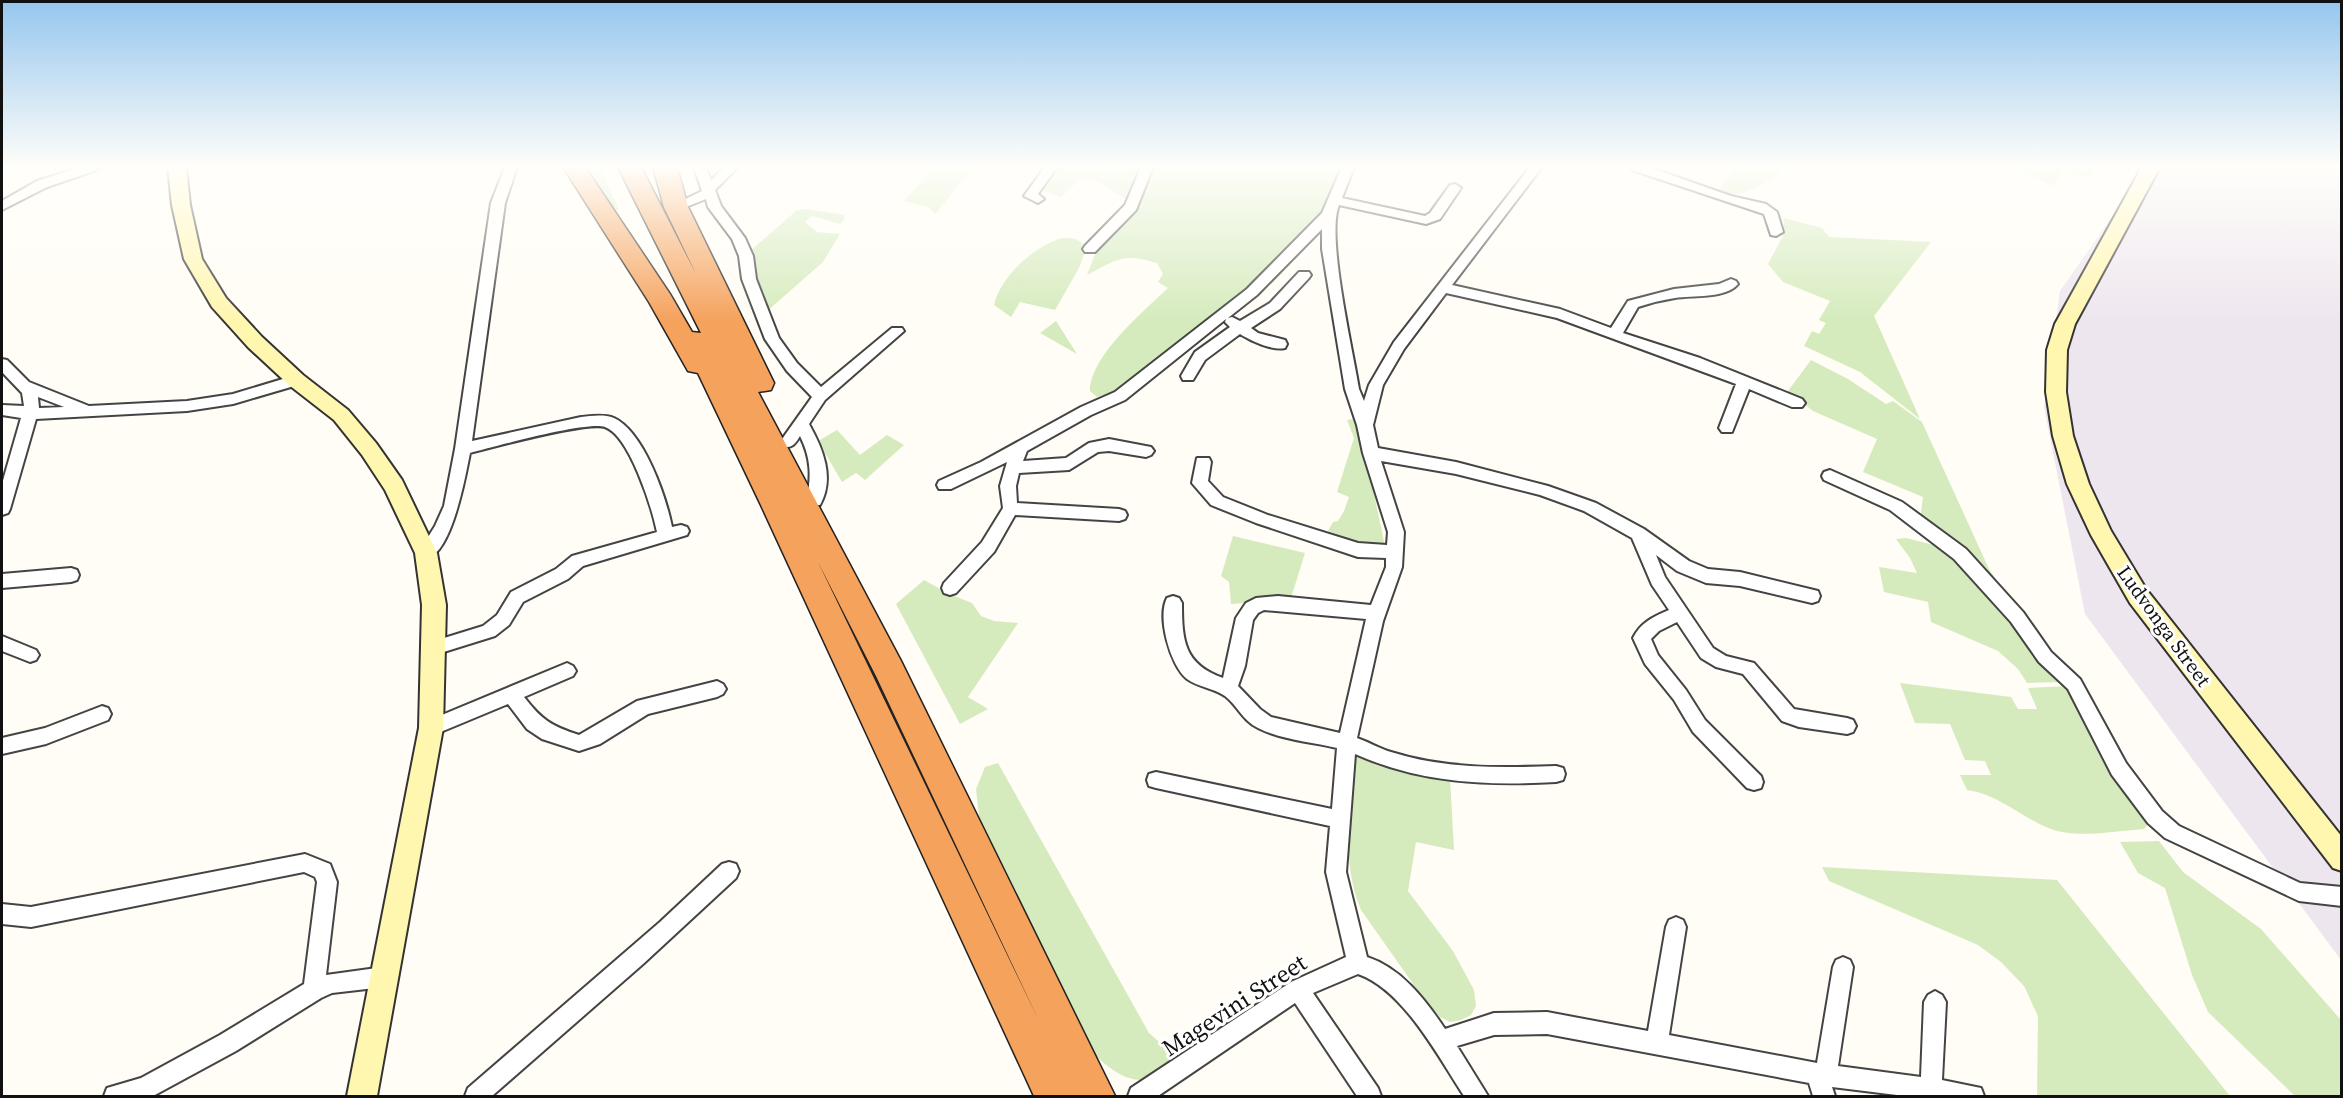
<svg xmlns="http://www.w3.org/2000/svg" width="2343" height="1098" font-family="'Source Serif 4',serif">
<style>
.industrial{fill:#eee6ef}
.green{fill:#d5ebbd}
.lines{fill:none;stroke-linecap:round;stroke-linejoin:round}
.street-casing{stroke:#444;stroke-width:4}
.secondary-casing{stroke:#333;stroke-width:4}
.highway-casing{stroke:#222;stroke-width:3}
.street{fill:#fff;fill-rule:evenodd}
.secondary{fill:#fff6b0;fill-rule:evenodd}
.highway{fill:#f5a25d;fill-rule:evenodd}
.labels{text-anchor:middle;dominant-baseline:central;stroke-width:6;stroke-linejoin:round;paint-order:stroke}
.street-label{font-size:20px;fill:#111;stroke:#fff}
.near-street-label{font-size:24px;fill:#111;stroke:#fff}
</style>
<rect width="100%" height="100%" fill="#fffdf5"/>
<path class="industrial" d="M 2147,167 L 2341,167 L 2341,960 L 2085,614 L 2044,407 L 2060,291 Z"/>
<path class="green" d="M 582,167 L 599,167 L 619,209 L 616,211 Z
M 934,167 L 973,167 L 935,214 L 929,207 L 904,201 Z
M 1054,167 L 1095,167 L 1109,174 L 1114,167 L 1145,167 L 1139,174 L 1129,201 L 1101,183 L 1082,177 L 1061,197 L 1039,189 Z
M 1154,167 L 1344,167 L 1321,217 L 1245,292 L 1144,372 L 1111,393 L 1097,397 L 1090,391 C 1090,356 1144,311 1168,288 L 1158,282 L 1163,274 L 1157,263 C 1124,252 1115,260 1087,275 L 1099,244 Z
M 1737,167 L 1773,167 L 1781,174 C 1755,186 1747,199 1717,192 Z
M 2016,167 L 2096,167 L 2090,178 L 2063,170 L 2053,186 Z
M 805,209 L 845,215 L 844,220 L 840,224 L 812,216 L 805,222 L 817,232 L 840,234 L 823,262 L 766,312 L 757,294 L 749,252 L 797,210 Z
M 1784,218 L 1822,228 L 1829,237 L 1931,242 L 1874,316 L 1920,419 L 1860,372 L 1804,346 L 1812,331 L 1819,334 L 1826,323 L 1819,320 L 1830,301 L 1783,282 L 1768,264 L 1783,236 Z
M 1062,238 C 1073,238 1081,238 1086,249 L 1079,268 L 1055,310 L 1020,302 L 1011,317 L 994,305 C 1000,277 1034,246 1062,238 Z
M 1056,321 L 1077,354 L 1040,333 Z
M 1811,360 L 1848,379 L 1886,404 L 1893,401 L 1922,422 L 1989,569 L 1999,585 L 1993,585 L 1920,520 L 1923,497 L 1863,472 L 1877,439 L 1813,411 L 1802,402 L 1785,395 Z
M 1358,418 L 1385,546 L 1370,547 L 1328,531 L 1333,522 L 1338,521 L 1344,511 L 1349,497 L 1337,492 L 1354,438 L 1347,420 Z
M 837,430 L 860,455 L 887,435 L 904,445 L 865,480 L 856,473 L 842,482 L 818,441 Z
M 1233,536 L 1305,553 L 1291,598 C 1270,594 1252,604 1231,604 L 1229,582 L 1221,576 Z
M 1906,538 L 1942,547 L 1960,558 L 2065,682 L 2027,683 L 2018,669 L 1998,651 L 1931,622 L 1928,602 L 1884,592 L 1879,567 L 1917,573 L 1910,558 L 1896,539 Z
M 924,580 L 949,594 L 972,603 L 981,616 L 994,621 L 1018,623 L 968,697 L 988,709 L 960,724 L 896,604 Z
M 1900,683 L 2011,697 L 2018,709 L 2037,709 L 2028,688 L 2068,686 L 2148,817 L 2148,824 L 2144,829 L 2134,830 C 2108,832 2075,838 2051,829 C 2022,818 1998,794 1967,790 L 1960,775 L 1991,775 L 1985,761 L 1965,760 L 1950,724 L 1915,723 Z
M 1357,752 L 1393,769 L 1450,778 L 1454,850 L 1416,842 L 1408,891 L 1453,951 L 1474,990 L 1476,1006 L 1471,1015 L 1461,1020 L 1450,1022 L 1440,1017 L 1423,998 L 1361,910 C 1341,863 1348,801 1357,752 Z
M 998,763 L 1149,1033 L 1181,1061 C 1173,1066 1165,1072 1157,1076 C 1131,1089 1107,1067 1090,1050 L 980,824 L 976,789 L 985,767 Z
M 2159,841 L 2183,872 L 2261,929 L 2341,1020 L 2341,1096 L 2295,1096 L 2208,1012 L 2192,975 L 2165,888 L 2138,873 L 2120,842 Z
M 1822,867 L 2057,880 L 2230,1096 L 2037,1096 L 2038,1016 L 2024,986 L 2001,962 L 1978,945 L 1829,881 Z"/>
<g class="lines">
<defs>
<path id="street" d="M 81,167 L 99,167 L 97,170 L 47,187 L 2,210 L 2,201 L 37,181 Z
M 505,167 L 517,167 L 505,203 L 472,441 L 581,417 C 591,416 604,414 614,418 C 644,432 666,497 672,527 L 681,525 L 687,527 L 689,531 L 687,535 L 583,566 L 568,579 L 523,602 L 509,625 L 495,636 L 434,655 L 428,653 L 425,648 L 428,643 L 483,626 L 497,615 L 511,592 L 556,569 L 572,556 L 657,532 C 652,508 630,436 605,427 C 586,421 494,447 470,453 C 466,473 450,567 420,558 L 418,553 L 435,526 L 444,506 L 455,449 L 491,203 Z
M 694,167 L 706,167 L 711,180 L 725,167 L 738,167 L 715,190 L 721,206 L 745,238 L 753,256 L 756,279 L 779,338 L 797,363 L 821,387 L 892,328 L 902,328 L 904,331 L 825,400 L 809,424 C 823,449 835,478 820,505 L 808,505 L 806,501 C 812,477 811,458 800,436 C 795,444 792,449 783,446 L 780,442 L 812,397 L 787,371 L 765,339 L 742,279 L 739,256 L 732,239 L 708,207 L 706,199 L 676,211 L 669,207 L 702,191 Z
M 1045,167 L 1057,167 L 1038,194 L 1044,199 L 1038,203 L 1024,196 Z
M 1141,167 L 1153,167 L 1136,210 L 1095,252 L 1085,252 L 1083,249 L 1085,246 L 1125,205 Z
M 1342,167 L 1354,167 L 1342,198 L 1425,216 L 1430,213 L 1450,185 L 1455,184 L 1461,188 L 1440,219 L 1426,224 L 1339,205 C 1326,236 1353,351 1359,389 L 1364,401 L 1369,385 L 1394,342 L 1530,167 L 1542,167 L 1452,285 L 1560,309 L 1611,328 L 1628,301 L 1674,289 L 1719,284 L 1731,279 L 1736,281 L 1738,284 C 1726,299 1692,295 1675,298 C 1662,300 1650,303 1638,307 L 1623,333 L 1700,358 L 1802,399 L 1805,403 L 1802,407 L 1792,407 L 1749,389 L 1732,432 L 1722,432 L 1719,428 L 1736,384 L 1557,318 L 1446,293 L 1404,349 L 1383,385 L 1373,425 L 1378,448 L 1456,462 L 1548,486 L 1596,503 L 1644,529 L 1689,561 L 1708,569 L 1740,572 L 1818,591 L 1820,596 L 1818,601 L 1812,603 L 1740,586 L 1706,583 L 1677,571 L 1656,555 L 1665,577 L 1713,648 L 1726,656 L 1754,663 L 1794,709 L 1847,718 L 1853,720 L 1856,726 L 1853,732 L 1847,734 L 1799,727 L 1782,721 L 1743,674 L 1716,667 L 1701,658 L 1677,622 L 1659,631 L 1651,639 L 1658,655 L 1686,690 L 1705,720 L 1761,776 L 1763,782 L 1761,788 L 1754,790 L 1747,788 L 1693,732 L 1674,700 L 1645,664 L 1633,638 C 1641,622 1653,617 1669,610 L 1652,585 L 1632,538 L 1584,511 L 1540,495 L 1456,474 L 1381,461 L 1404,532 L 1402,567 L 1383,621 L 1357,738 C 1369,742 1380,749 1391,752 C 1444,769 1501,768 1556,766 L 1563,768 L 1565,774 L 1563,780 L 1556,782 C 1486,786 1420,783 1355,754 L 1346,872 L 1367,957 C 1401,968 1425,999 1445,1029 L 1494,1013 L 1547,1012 L 1648,1031 L 1666,927 L 1669,920 L 1676,917 L 1683,920 L 1686,927 L 1669,1035 L 1817,1063 L 1833,967 L 1836,960 L 1843,957 L 1850,960 L 1853,967 L 1838,1066 L 1921,1077 L 1924,1002 L 1928,995 L 1935,991 L 1942,995 L 1946,1002 L 1942,1080 L 1981,1088 L 1984,1096 L 1905,1096 L 1832,1087 L 1835,1096 L 1813,1096 L 1809,1083 L 1547,1034 L 1494,1035 L 1457,1046 L 1488,1096 L 1464,1096 C 1439,1058 1404,990 1358,974 L 1313,993 L 1378,1088 L 1381,1096 L 1357,1096 L 1295,1003 L 1158,1096 L 1128,1096 L 1131,1088 L 1291,982 L 1346,957 L 1326,872 L 1330,826 L 1156,788 L 1149,786 L 1147,780 L 1149,774 L 1156,772 L 1332,809 L 1337,748 C 1311,742 1282,740 1258,728 C 1243,721 1237,705 1225,696 C 1213,688 1198,687 1187,679 C 1170,665 1157,617 1167,598 L 1173,596 L 1179,598 L 1182,603 C 1182,641 1184,664 1223,678 L 1236,618 L 1246,603 L 1256,598 L 1278,596 L 1371,605 L 1386,567 L 1386,558 L 1358,557 L 1256,523 L 1211,505 L 1192,483 L 1197,458 L 1209,458 L 1211,462 L 1208,481 L 1223,497 L 1268,515 L 1358,543 L 1387,545 L 1388,532 L 1363,453 L 1357,425 L 1345,389 L 1322,249 L 1322,229 L 1257,295 L 1228,318 L 1232,317 L 1240,321 L 1270,303 L 1299,272 L 1309,272 L 1311,275 L 1309,278 L 1280,309 L 1251,328 L 1258,333 L 1285,340 L 1287,344 L 1285,348 C 1273,351 1251,341 1240,334 L 1205,360 L 1193,380 L 1183,380 L 1181,376 L 1195,352 L 1230,327 L 1225,322 L 1226,319 L 1125,400 L 1091,415 L 1027,451 L 1023,461 L 1066,458 L 1089,443 L 1109,439 L 1151,447 L 1154,451 L 1151,455 L 1146,457 L 1109,451 L 1098,452 L 1069,470 L 1019,473 L 1016,486 L 1017,503 L 1119,509 L 1125,511 L 1127,515 L 1125,519 L 1119,521 L 1015,515 L 994,552 L 956,593 L 950,595 L 944,593 L 942,588 L 944,583 L 982,542 L 1003,508 L 1000,486 L 1007,462 L 951,489 L 939,489 L 937,485 L 939,481 L 981,462 L 1081,407 L 1115,392 L 1247,289 L 1322,213 ZM 1264,610 L 1366,619 L 1340,733 L 1271,717 L 1260,709 L 1238,686 L 1245,666 L 1253,620 L 1258,613 Z
M 1630,167 L 1648,167 L 1731,196 L 1766,204 L 1777,212 L 1783,232 L 1776,236 L 1771,235 L 1764,214 L 1632,170 Z
M 2,359 L 7,360 L 29,382 L 89,406 L 187,401 L 233,394 L 296,375 L 303,380 L 301,384 L 233,404 L 187,411 L 36,419 L 10,509 L 8,513 L 2,515 L 2,484 L 21,418 L 2,415 L 2,405 L 24,406 L 22,393 L 2,372 ZM 38,397 L 64,407 L 39,408 Z
M 1830,470 L 1902,502 L 1966,549 L 2023,612 L 2051,652 L 2080,679 L 2126,763 L 2162,811 L 2179,826 L 2300,883 L 2342,887 L 2342,906 L 2299,901 L 2165,838 L 2148,823 L 2112,775 L 2068,689 L 2039,662 L 2011,622 L 1954,559 L 1890,510 L 1824,480 L 1822,476 L 1824,472 Z
M 71,568 L 77,570 L 79,575 L 77,580 L 71,582 L 2,588 L 2,574 Z
M 2,636 L 36,650 L 39,655 L 36,660 L 30,662 L 2,651 Z
M 567,663 L 573,666 L 576,671 L 573,676 L 524,697 C 542,720 551,726 579,735 L 637,701 L 717,681 L 723,684 L 726,689 L 723,694 L 717,697 L 648,714 L 600,744 L 579,751 L 542,739 L 527,729 L 508,704 L 431,736 L 425,734 L 422,728 L 425,722 Z
M 102,706 L 108,708 L 111,714 L 108,720 L 46,744 L 2,754 L 2,738 L 45,728 Z
M 305,854 L 330,864 L 337,882 L 326,975 L 384,967 L 391,970 L 394,977 L 391,984 L 384,987 L 332,993 L 321,998 L 236,1051 L 153,1096 L 104,1096 L 107,1088 L 141,1078 L 220,1035 L 304,984 L 317,882 L 315,877 L 304,872 L 31,927 L 2,924 L 2,904 L 31,907 Z
M 729,862 L 736,864 L 739,871 L 736,878 L 643,964 L 492,1096 L 465,1096 L 468,1088 L 660,922 L 722,864 Z"/>
<path id="secondary" d="M 168,167 L 186,167 L 190,205 L 202,259 L 226,298 L 262,337 L 303,375 L 348,410 L 376,443 L 402,480 L 437,553 L 446,605 L 443,728 L 377,1096 L 347,1096 L 419,728 L 422,605 L 415,553 L 385,490 L 362,455 L 334,420 L 289,385 L 248,347 L 212,307 L 184,259 L 172,205 Z
M 2142,167 L 2160,167 L 2075,324 L 2067,350 L 2066,392 L 2073,436 L 2089,484 L 2111,531 L 2146,589 L 2342,837 L 2342,871 L 2333,868 L 2130,603 L 2091,535 L 2067,484 L 2053,436 L 2046,392 L 2047,350 L 2055,324 Z"/>
<path id="highway" d="M 563,167 L 585,167 L 670,294 L 692,332 L 701,333 L 618,167 L 641,167 L 696,274 L 664,207 L 653,167 L 677,167 L 688,207 L 774,383 L 771,390 L 758,392 L 901,661 L 1115,1096 L 1074,1096 L 1073,1092 L 1074,1096 L 1034,1096 L 760,503 L 698,373 L 688,371 L 649,302 ZM 818,562 L 876,676 L 1039,1021 Z"/>
</defs>
<use href="#street" class="street-casing"/>
<use href="#secondary" class="secondary-casing"/>
<use href="#highway" class="highway-casing"/>
<use href="#street" class="street"/>
<use href="#secondary" class="secondary"/>
<use href="#highway" class="highway"/>
</g>
<linearGradient id="sky" x2="0" y2="1"><stop stop-color="#95c6ee"/><stop offset="0.52" stop-color="#fffefa"/><stop offset="1" stop-color="#fffefa" stop-opacity="0"/></linearGradient>
<rect width="2343" height="321" fill="url(#sky)"/>
<g class="labels">
<g class="street-label">
<text transform="translate(2164 626) rotate(54)">Ludvonga Street</text>
</g>
<g class="near-street-label">
<text transform="translate(1234 1005) rotate(-33)">Magevini Street</text>
</g>
</g>
<rect width="2343" height="1098" fill="none" stroke="#111111" stroke-width="6"/>
</svg>
